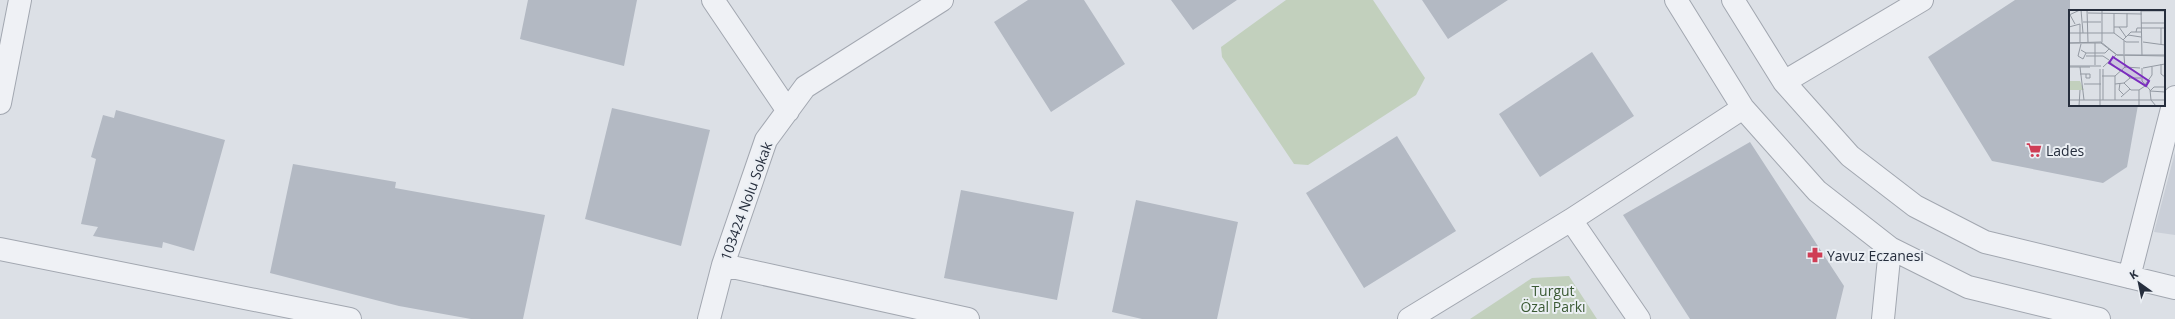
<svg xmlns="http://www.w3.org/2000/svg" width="2175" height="319" font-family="'Open Sans',sans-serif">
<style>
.built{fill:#cacfd8}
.green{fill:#c2d0bd}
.building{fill:#b3b9c3}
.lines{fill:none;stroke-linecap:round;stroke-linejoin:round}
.minor-casing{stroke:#a2a7b0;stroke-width:24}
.minor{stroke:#eff1f5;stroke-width:22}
.labels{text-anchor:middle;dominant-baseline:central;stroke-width:4;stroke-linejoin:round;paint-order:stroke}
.poi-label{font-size:14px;fill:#262e3d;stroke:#ebeff4;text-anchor:start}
.street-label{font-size:14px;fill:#262e3d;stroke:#ebeff4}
.park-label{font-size:14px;fill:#3a5933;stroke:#ebeff4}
.inset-road{fill:none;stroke:#9399a2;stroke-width:1}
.view{fill:#7b2cbf;fill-opacity:0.15;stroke:#7b2cbf;stroke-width:2}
.inset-edge{fill:none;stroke:#262e3d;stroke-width:2}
</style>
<rect width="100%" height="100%" fill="#dce0e6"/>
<path class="built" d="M 2175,152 L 2175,235 L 2154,232 Z"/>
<path class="green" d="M 1286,0 L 1373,0 L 1425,78 L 1416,95 L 1308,165 L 1294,164 L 1222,57 L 1221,47 Z
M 1569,276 L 1597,319 L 1470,319 L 1532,278 Z"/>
<path class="building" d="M 528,0 L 637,0 L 624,66 L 520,39 Z
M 1028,0 L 1084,0 L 1125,64 L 1051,112 L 994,22 Z
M 1171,0 L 1237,0 L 1193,30 Z
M 1422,0 L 1508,0 L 1448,39 Z
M 2015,0 L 2070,0 L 2070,105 L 2138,105 L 2127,167 L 2103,183 L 1992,161 L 1928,57 Z
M 1592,52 L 1634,116 L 1540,177 L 1499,114 Z
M 612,108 L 710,130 L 681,246 L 585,219 Z
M 116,110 L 225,140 L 194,251 L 163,242 L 162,248 L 93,236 L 98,227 L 81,224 L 96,159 L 91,157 L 103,115 L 114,118 Z
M 1397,136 L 1456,231 L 1364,288 L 1306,193 Z
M 1750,142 L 1844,286 L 1836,319 L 1690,319 L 1623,215 Z
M 293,164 L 396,182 L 395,188 L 545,215 L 523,319 L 471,319 L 399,306 L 270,273 Z
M 961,190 L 1074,212 L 1057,300 L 944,278 Z
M 1136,200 L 1238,222 L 1217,319 L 1142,319 L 1112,312 Z"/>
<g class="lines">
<defs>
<path id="minor" d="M 713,0 L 788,111
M 1676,0 L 1743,108 L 1817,191 L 1890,248 L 1968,287 L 2099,319
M 1733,0 L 1784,82 L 1850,156 L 1915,206 L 1985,242 L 2175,288
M 1784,82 L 1922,0
M 0,103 L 20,0
M 1571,220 L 1639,319
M 0,249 L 350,319
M 723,265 L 968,319
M 2129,277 L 2175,97
M 709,319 L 723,265 L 766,140 L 805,87 L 942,0
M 1409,319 L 1571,220 L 1743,108
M 1883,319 L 1890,248"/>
</defs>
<use href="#minor" class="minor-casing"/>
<use href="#minor" class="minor"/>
</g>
<defs>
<symbol id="supermarket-bare" viewBox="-9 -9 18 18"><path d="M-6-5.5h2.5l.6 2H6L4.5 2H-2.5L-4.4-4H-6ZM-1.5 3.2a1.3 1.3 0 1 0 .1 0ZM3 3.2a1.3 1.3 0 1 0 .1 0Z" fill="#cf3d55" stroke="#ebeff4" stroke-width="2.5" paint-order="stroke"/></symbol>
<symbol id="pharmacy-bare" viewBox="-9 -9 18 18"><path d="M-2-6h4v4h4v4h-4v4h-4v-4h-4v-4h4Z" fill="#cf3d55" stroke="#ebeff4" stroke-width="2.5" paint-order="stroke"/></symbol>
</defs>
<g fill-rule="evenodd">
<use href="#supermarket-bare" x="2023" y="139" width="22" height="22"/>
<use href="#pharmacy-bare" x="1804" y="244" width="22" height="22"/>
</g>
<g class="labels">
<g class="poi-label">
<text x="2046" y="150">Lades</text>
<text x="1827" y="255">Yavuz Eczanesi</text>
</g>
<g class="street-label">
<text transform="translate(746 201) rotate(-70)">103424 Nolu Sokak</text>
</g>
<g class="park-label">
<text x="1553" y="290">Turgut<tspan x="1553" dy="16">Özal Parkı</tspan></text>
</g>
</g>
<g transform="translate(2069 10)">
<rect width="96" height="96" fill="#dce0e6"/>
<path d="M 0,71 L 11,71 L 15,80 L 0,80 Z" fill="#c2d0bd"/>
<path class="inset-road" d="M 12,0 L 14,23M 18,0 L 19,32M 33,0 L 33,32M 72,0 L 73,46M 72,1 L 96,1M 0,3 L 6,14M 19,3 L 73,4M 45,3 L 45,23M 0,5 L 11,0M 14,12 L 32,12M 72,13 L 96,13M 0,17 L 11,14 L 11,32M 45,17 L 50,17 L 57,27M 50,17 L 58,17 L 58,3M 92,18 L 92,34M 67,22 L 68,18 L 96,18M 0,23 L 45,23 L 57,32 L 70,32M 59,25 L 72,27M 54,30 L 62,22 L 72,22M 55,31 L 55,44M 74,32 L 96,35M 0,33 L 32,33 L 48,45 L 96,46M 0,33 L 32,32 L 48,45 L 96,45M 12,34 L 9,46 L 14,49 L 17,43 L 12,40M 17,43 L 36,43 L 40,39M 17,46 L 34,46 L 40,50M 55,46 L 56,58M 40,51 L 51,61M 92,54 L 92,64 L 96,67M 26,55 L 26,33M 0,56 L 32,56M 0,57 L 21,57M 11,57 L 15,90M 34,57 L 47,45M 73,58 L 73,71 L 81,80 L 82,90 L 87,96M 74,58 L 96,54M 31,59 L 31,96M 34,59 L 34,90M 53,60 L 61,68 L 72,68M 11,64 L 21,64 L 21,68 L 17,68 L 17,64M 33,66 L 46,66 L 46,90 L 96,90M 46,66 L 56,57 L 71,58M 51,73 L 50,80 L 55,85M 55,73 L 62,80 L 70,80 L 76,76M 15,74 L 32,74M 46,74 L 55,73 L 61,68M 76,75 L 83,65 L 83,57M 81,81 L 85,77 L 96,77M 81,81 L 96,82M 52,87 L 61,79M 0,90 L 46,90M 10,96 L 11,80M 70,96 L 70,80"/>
<path class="view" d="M 44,47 L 80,71 L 77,76 L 40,53 Z"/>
<rect width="96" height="96" class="inset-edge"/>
</g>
<g transform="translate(2139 283) rotate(327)" stroke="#ebeff4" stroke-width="3" paint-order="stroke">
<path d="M0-3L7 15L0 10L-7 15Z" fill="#262e3d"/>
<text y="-6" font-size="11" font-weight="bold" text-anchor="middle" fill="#262e3d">K</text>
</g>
</svg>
